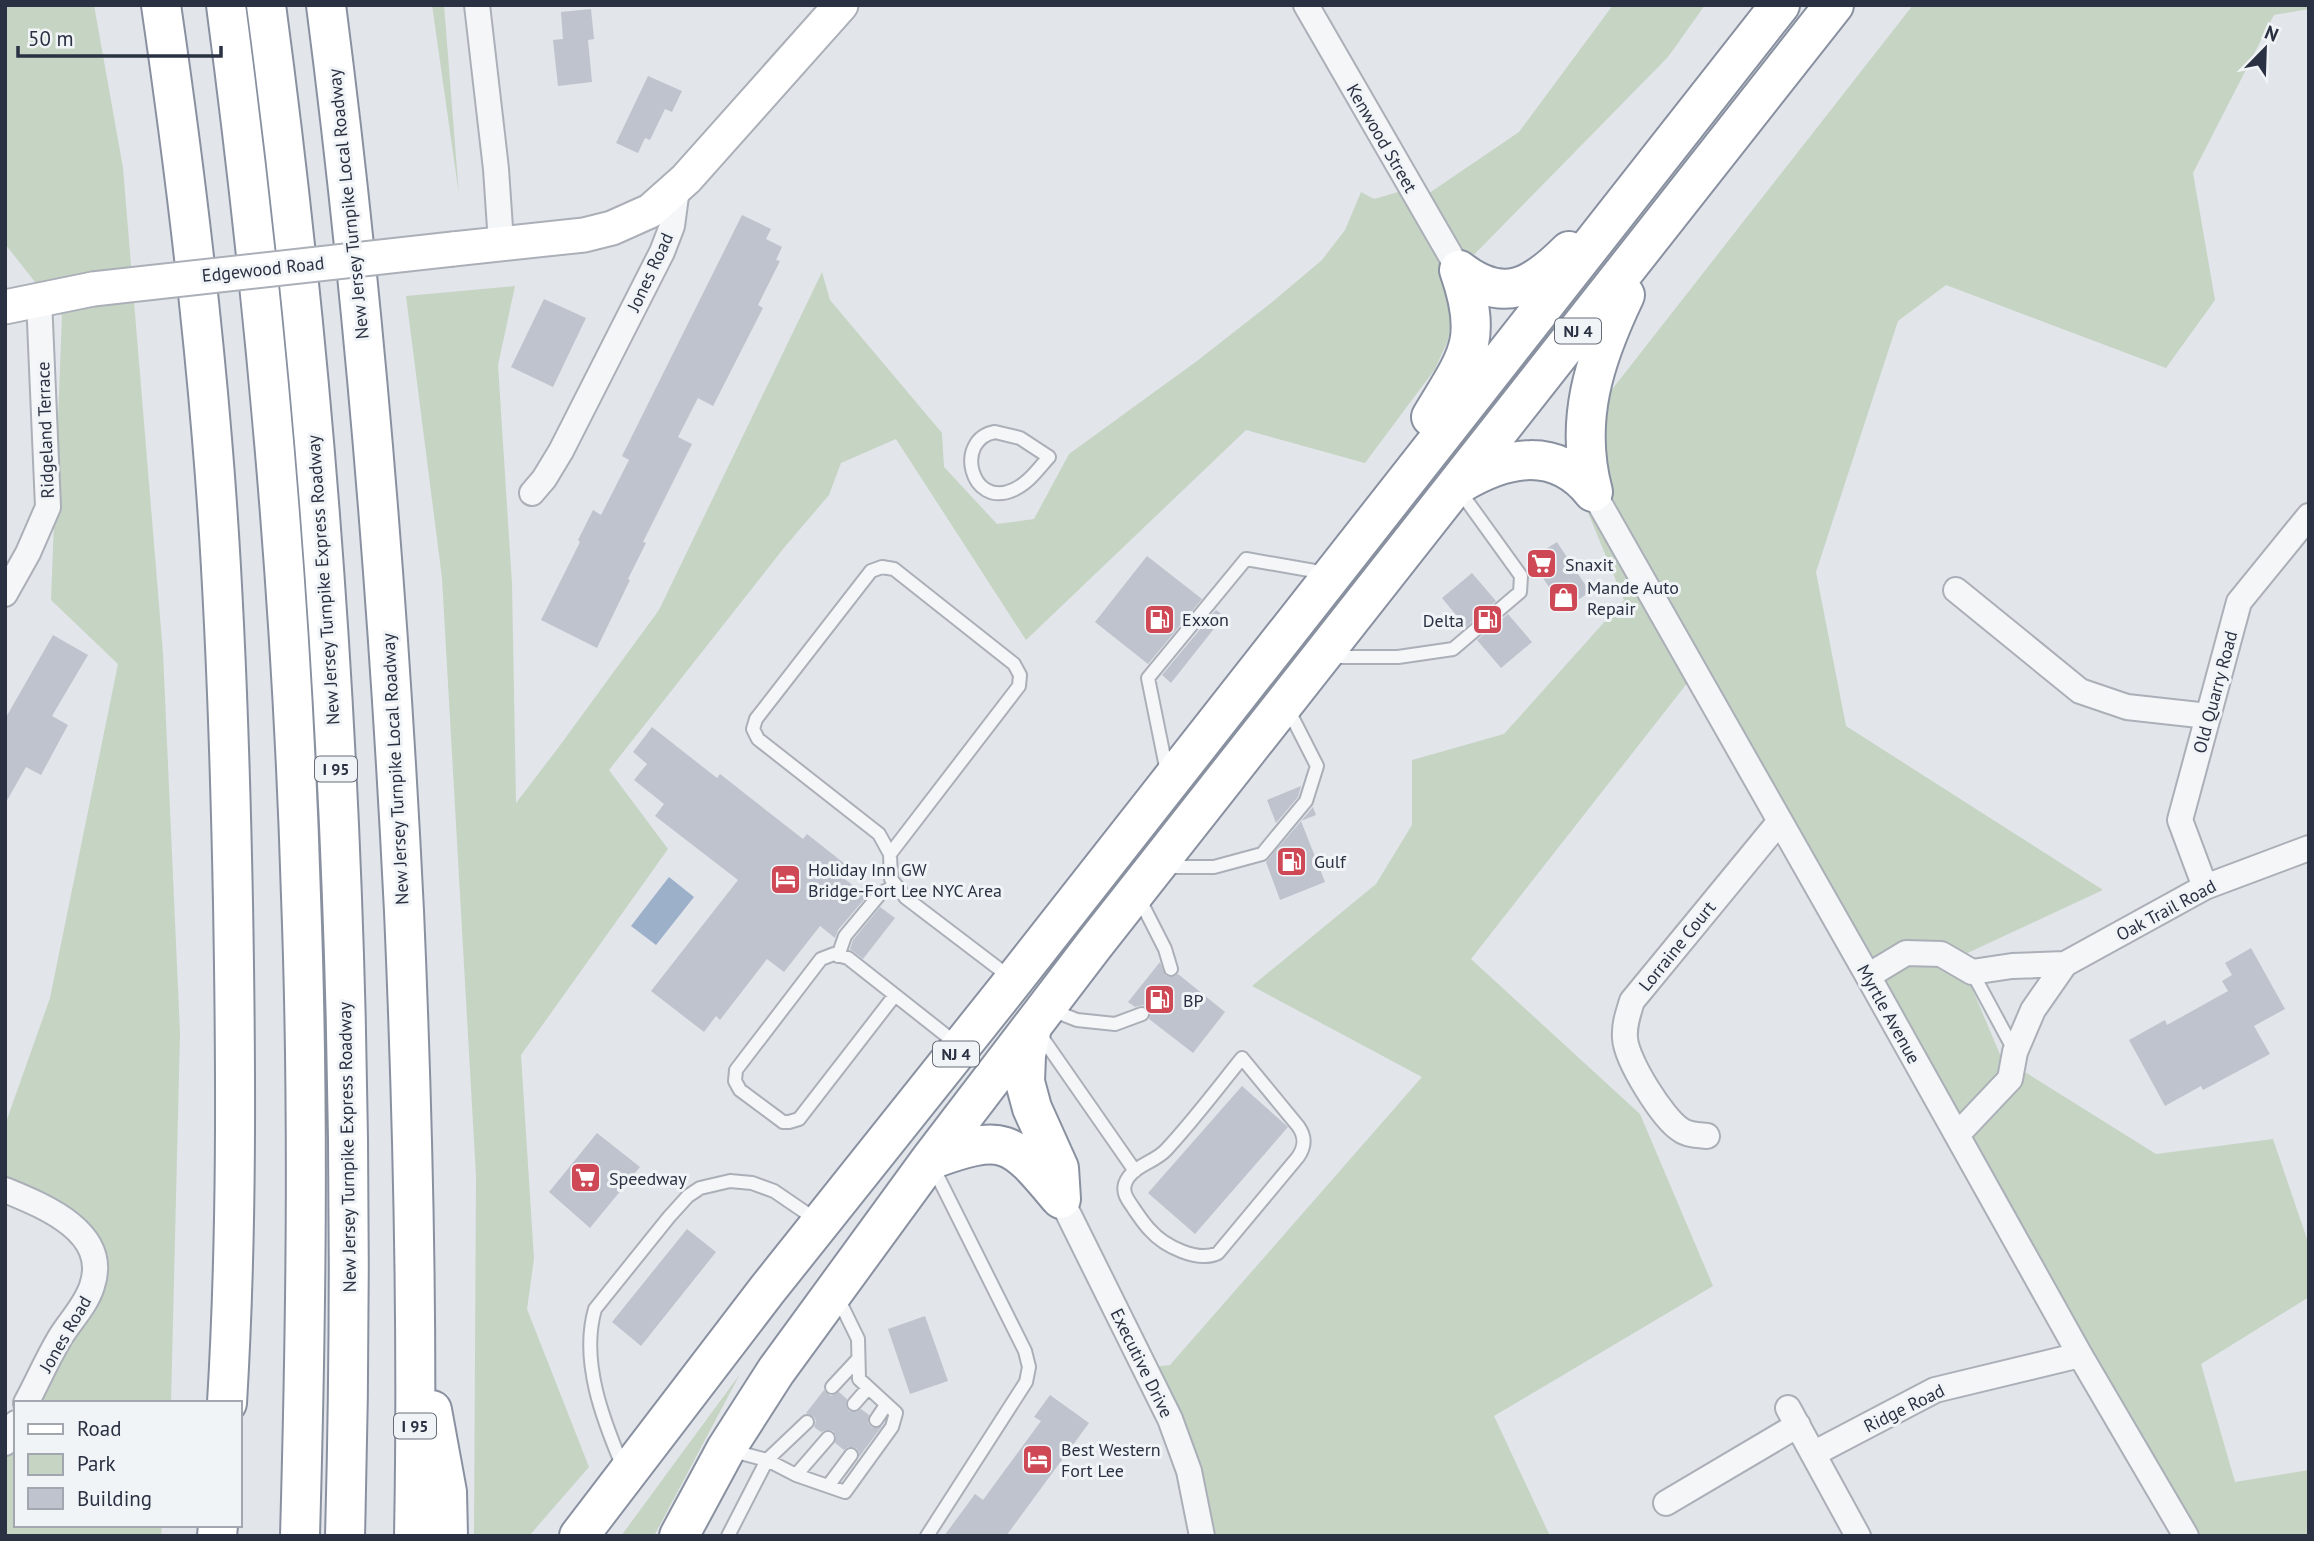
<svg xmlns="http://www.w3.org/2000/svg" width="2314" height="1541" font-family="'PT Sans',sans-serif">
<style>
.green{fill:#c6d4c3}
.water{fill:#9db0ca}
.building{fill:#bfc3cd}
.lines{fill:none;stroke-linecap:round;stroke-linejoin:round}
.lane-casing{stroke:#abafb8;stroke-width:16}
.street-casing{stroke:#abafb8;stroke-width:28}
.secondary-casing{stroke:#abafb8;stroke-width:37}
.highway-casing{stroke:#8991a1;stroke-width:42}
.lane{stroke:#f5f6f8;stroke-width:12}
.street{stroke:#f5f6f8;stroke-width:24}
.secondary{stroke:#fff;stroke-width:33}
.highway{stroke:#fff;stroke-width:38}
.secondary-bridge-casing{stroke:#abafb8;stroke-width:37;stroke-linecap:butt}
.secondary-bridge{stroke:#fff;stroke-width:33}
.labels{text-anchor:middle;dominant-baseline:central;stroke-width:6;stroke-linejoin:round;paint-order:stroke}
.shield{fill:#f1f4f7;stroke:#666c78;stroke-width:2}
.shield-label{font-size:16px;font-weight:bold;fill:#2a3142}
.street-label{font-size:18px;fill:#2a3142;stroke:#f1f4f7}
.poi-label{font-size:18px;fill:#2a3142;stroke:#f1f4f7;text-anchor:start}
</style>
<rect width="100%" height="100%" fill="#e2e5ea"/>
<path class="green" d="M 5,5 L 94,5 L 123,168 L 163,653 L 180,1033 L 171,1403 L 26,1403 L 83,1304 L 88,1243 L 5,1190 L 5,1125 L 50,998 L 118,664 L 51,600 L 62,316 L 5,244 Z
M 432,5 L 444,5 L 459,195 Z
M 1613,5 L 1705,5 L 1668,57 L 1459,270 L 1448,340 L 1435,369 L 1365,463 L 1246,430 L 1026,640 L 896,439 L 841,463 L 829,495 L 783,549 L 609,770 L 668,849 L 521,1055 L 534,1259 L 527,1309 L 589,1467 L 529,1536 L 474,1536 L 476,1176 L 442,578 L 406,296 L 515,286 L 498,365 L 512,584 L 516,803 L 558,748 L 659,610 L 822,272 L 830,300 L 942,433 L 944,467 L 997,524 L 1034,519 L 1069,454 L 1197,361 L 1271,303 L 1322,260 L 1345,230 L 1361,192 L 1374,199 L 1412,188 L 1419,200 L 1519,132 Z
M 1913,5 L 2309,5 L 2309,9 L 2274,15 L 2193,173 L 2215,300 L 2166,368 L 1946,285 L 1898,321 L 1816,572 L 1846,726 L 2103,890 L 1959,957 L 2001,1057 L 2156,1154 L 2273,1139 L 2309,1245 L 2309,1297 L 2201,1364 L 2235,1482 L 2309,1470 L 2309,1536 L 2201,1536 L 1692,677 L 1471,959 L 1640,1114 L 1713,1286 L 1494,1416 L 1550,1536 L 1202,1536 L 1146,1368 L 1170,1365 L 1422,1077 L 1252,986 L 1376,884 L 1412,825 L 1412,760 L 1504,734 L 1624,600 L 1563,452 Z
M 740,1374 L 654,1536 L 621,1536 Z
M 16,1423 L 16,1525 L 162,1525 L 161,1536 L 5,1536 L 5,1443 Z"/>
<path class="water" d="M 669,877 L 694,897 L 656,945 L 631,926 Z"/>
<path class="building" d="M 591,9 L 594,39 L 588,40 L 592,82 L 558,86 L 553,40 L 563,39 L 561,12 Z
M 648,76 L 682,91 L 672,112 L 665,109 L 650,140 L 645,138 L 638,153 L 616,143 Z
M 742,215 L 771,229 L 766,239 L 782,247 L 776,260 L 780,261 L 758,305 L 763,308 L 713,406 L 698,398 L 678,437 L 692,444 L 643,542 L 646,543 L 628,579 L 630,580 L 597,648 L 541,620 L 580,542 L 578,540 L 593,510 L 601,515 L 629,460 L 622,456 Z
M 544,299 L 586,318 L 553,387 L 511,367 Z
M 1557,542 L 1590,592 L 1564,609 L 1530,559 Z
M 1147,556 L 1202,599 L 1148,664 L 1095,622 Z
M 1472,573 L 1496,601 L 1466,627 L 1442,598 Z
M 1216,610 L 1224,616 L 1171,683 L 1162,675 Z
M 1508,614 L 1532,642 L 1501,668 L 1477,640 Z
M 53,635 L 88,655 L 52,716 L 68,725 L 41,775 L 26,767 L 5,804 L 5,719 Z
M 652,727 L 717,778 L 720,774 L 803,839 L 807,834 L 845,864 L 838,874 L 867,896 L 838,930 L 835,938 L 820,926 L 784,972 L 767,959 L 720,1020 L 716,1016 L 704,1032 L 651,991 L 738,880 L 655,816 L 664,804 L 634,780 L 647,764 L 633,752 Z
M 1301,786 L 1298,797 L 1276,823 L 1267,800 Z
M 1313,807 L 1316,815 L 1301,821 L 1325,882 L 1280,900 L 1266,862 Z
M 880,907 L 895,918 L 863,959 L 850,949 L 853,940 Z
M 2251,948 L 2285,1009 L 2254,1026 L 2270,1054 L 2203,1090 L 2201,1086 L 2165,1106 L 2129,1040 L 2165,1020 L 2167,1025 L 2228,991 L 2222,981 L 2232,975 L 2225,963 Z
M 1160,962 L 1166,976 L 1173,977 L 1178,974 L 1225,1012 L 1193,1053 L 1149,1019 L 1150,1012 L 1147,1007 L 1143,1005 L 1135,1007 L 1128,1002 Z
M 1242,1086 L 1288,1127 L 1195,1234 L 1148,1193 Z
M 597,1133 L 640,1167 L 590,1228 L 549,1192 Z
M 687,1229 L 716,1252 L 641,1346 L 612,1322 Z
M 925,1316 L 948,1381 L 910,1394 L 888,1329 Z
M 824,1390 L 831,1396 L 839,1392 L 847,1399 L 846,1406 L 849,1411 L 856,1412 L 861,1409 L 869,1415 L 868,1423 L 872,1428 L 882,1426 L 859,1457 L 859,1452 L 856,1448 L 848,1447 L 844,1450 L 835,1443 L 836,1436 L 833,1431 L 826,1430 L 821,1432 L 814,1427 L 816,1421 L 814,1417 L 806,1413 Z
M 1050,1395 L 1089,1423 L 1006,1536 L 944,1536 L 975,1494 L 983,1500 L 1041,1421 L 1034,1417 Z"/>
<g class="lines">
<defs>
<path id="lane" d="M 995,432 L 1020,438 L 1049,457 C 1038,469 1029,483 1013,490 C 970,509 954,439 995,432 Z
M 1329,657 L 1398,657 L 1453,649 L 1520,592 L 1521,576 L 1459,490
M 1167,772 L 1148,678 L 1246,559 L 1326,573
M 890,854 L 1019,686 L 1020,675 L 1014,664 L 894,569 L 882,567 L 871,571 L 756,719 L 753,729 L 758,739 L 879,834 L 890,854 L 891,879 L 906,898 L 1011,978
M 1164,867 L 1214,867 L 1262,854 L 1306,801 L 1317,766 L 1287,707
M 1138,896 L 1165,949 L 1171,969
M 838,956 L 845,936 L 880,894 L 896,885
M 1972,972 L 2015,1052
M 895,995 L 799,1119 L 789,1122 L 783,1122 L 740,1090 L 735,1081 L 736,1070 L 821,959 L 834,954 L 848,958 L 957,1044
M 1049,1009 L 1077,1020 L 1115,1024 L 1142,1014
M 1039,1033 L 1135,1171
M 1242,1058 L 1298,1126 C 1306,1137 1305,1147 1298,1157 L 1218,1253 C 1198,1263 1164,1246 1150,1230 C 1144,1224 1139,1216 1134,1209 C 1129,1201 1122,1194 1125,1184 C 1131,1166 1154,1163 1166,1150 C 1193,1121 1217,1089 1242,1058 Z
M 832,1387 L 858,1359
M 854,1404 L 868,1388
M 876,1420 L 886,1405
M 729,1450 L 767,1460 L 796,1475 L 845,1492 L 892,1427 L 896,1413 L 859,1379 L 858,1339 L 837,1296
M 623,1467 C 603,1420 580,1361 595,1309 L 669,1217 L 688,1196 L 700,1188 L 730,1181 L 752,1183 L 774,1191 L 818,1221
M 796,1475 L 828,1438
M 828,1486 L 851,1455
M 728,1536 L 767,1460 L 807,1422
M 927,1536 L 1026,1382 L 1029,1367 L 1025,1351 L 932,1165"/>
<path id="street" d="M 477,5 L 496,169 L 501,243
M 1306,5 L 1459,270
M 1593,492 L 1868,976 L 2080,1355 L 2186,1536
M 532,493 L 544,479 L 561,451 L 662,252 L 672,226 L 677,189
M 1956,590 L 2080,691 L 2127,707 L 2208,716
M 5,594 L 28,553 L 48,507 L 39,299
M 2205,887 L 2180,820 L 2239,602 L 2309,516
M 1868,976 L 1906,953 L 1941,954 L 1972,972 L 2012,966 L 2065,964 L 2205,887 L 2309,848
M 1957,1135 L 2010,1079 L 2015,1052 L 2033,1010 L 2065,964
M 1707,1136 C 1698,1135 1688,1135 1681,1130 C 1663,1119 1626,1060 1625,1038 C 1624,1025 1628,1014 1632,1001 L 1780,821
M 5,1190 C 44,1206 110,1232 92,1286 C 86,1305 71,1320 61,1336 C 48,1357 38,1381 26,1403
M 1061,1199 L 1170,1419 L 1189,1471 L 1202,1536
M 1788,1408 L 1858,1536
M 5,1443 L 16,1423
M 1813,1454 L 1935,1390 L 2080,1355
M 1666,1503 L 1798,1425"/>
<path id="secondary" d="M 453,249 L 584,235 L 612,228 L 650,211 L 686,179 L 841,5
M 5,307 L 93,289"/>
<path id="highway" d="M 161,5 C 182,149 200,294 212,439 C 225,592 230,749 233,903 C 236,1070 237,1236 227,1403
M 226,5 C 265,300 292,598 301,896 C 309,1109 306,1323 300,1536
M 266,5 C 334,512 359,1025 345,1536
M 326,5 C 365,306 389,609 404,911 C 413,1119 418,1328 414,1536
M 1459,270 C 1504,305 1533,287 1569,251
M 1431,417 C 1467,357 1484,341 1459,270
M 1461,483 C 1507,456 1556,446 1593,492
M 1593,492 C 1574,421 1594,360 1625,295
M 1032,1027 L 1026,1055 L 1025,1082 L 1032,1108 L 1059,1168 L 1061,1199
M 930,1160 C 1004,1133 1011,1139 1059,1197
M 432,1410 L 447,1492 L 448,1536
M 217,1536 L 218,1525
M 579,1536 L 767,1290 L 1014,980 L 1780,5
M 679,1536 L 726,1449 L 776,1371 L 930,1160 L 1094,945 L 1834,5"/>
</defs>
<use href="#lane" class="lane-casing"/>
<use href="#street" class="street-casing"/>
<use href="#secondary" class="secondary-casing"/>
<use href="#highway" class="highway-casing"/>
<use href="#lane" class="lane"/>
<use href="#street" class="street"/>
<use href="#secondary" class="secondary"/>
<use href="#highway" class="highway"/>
<defs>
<path id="secondary-bridge" d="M 93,289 L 453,249"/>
</defs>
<use href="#secondary-bridge" class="secondary-bridge-casing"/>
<use href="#secondary-bridge" class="secondary-bridge"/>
</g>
<defs>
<symbol id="supermarket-square" viewBox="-11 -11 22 22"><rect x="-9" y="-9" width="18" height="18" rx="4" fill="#ce4855" stroke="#f1f4f7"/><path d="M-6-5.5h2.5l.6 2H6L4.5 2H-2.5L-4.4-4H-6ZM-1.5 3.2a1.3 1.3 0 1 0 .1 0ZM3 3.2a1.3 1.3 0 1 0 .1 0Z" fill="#fff"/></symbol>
<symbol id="shop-square" viewBox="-11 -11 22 22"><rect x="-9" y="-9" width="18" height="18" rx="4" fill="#ce4855" stroke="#f1f4f7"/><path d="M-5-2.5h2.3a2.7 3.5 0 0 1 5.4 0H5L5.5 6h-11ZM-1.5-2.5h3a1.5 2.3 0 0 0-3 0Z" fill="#fff"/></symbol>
<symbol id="fuel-square" viewBox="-11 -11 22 22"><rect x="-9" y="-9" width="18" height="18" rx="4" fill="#ce4855" stroke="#f1f4f7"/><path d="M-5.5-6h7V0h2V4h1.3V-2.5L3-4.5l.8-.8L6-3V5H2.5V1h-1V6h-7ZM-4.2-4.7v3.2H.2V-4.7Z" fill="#fff"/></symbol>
<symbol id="hotel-square" viewBox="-11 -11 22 22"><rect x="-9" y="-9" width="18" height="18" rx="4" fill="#ce4855" stroke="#f1f4f7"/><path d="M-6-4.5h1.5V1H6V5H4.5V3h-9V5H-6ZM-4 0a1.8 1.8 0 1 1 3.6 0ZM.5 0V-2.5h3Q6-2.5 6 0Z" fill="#fff"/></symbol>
</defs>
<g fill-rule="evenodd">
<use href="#supermarket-square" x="1524" y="546" width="35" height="35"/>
<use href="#shop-square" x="1546" y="580" width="35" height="35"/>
<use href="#fuel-square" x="1142" y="602" width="35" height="35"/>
<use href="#fuel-square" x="1470" y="602" width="35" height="35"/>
<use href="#fuel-square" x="1274" y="844" width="35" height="35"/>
<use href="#hotel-square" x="768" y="862" width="35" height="35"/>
<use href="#fuel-square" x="1142" y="982" width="35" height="35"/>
<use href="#supermarket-square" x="568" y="1160" width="35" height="35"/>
<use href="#hotel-square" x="1020" y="1442" width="35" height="35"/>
</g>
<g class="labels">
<g class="shield">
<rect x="1555" y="318.5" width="46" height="25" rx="5"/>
<rect x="315" y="756.5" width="42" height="25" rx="5"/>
<rect x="933" y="1041.5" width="46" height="25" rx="5"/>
<rect x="394" y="1413.5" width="42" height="25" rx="5"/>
</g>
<g class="shield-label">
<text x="1578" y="331">NJ 4</text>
<text x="336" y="769">I 95</text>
<text x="956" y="1054">NJ 4</text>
<text x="415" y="1426">I 95</text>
</g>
<g class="street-label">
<text transform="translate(1382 138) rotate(60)">Kenwood Street</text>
<text transform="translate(348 204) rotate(-96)">New Jersey Turnpike Local Roadway</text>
<text transform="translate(263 269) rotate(-6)">Edgewood Road</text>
<text transform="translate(650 272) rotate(-65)">Jones Road</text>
<text transform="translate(45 430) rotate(-92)">Ridgeland Terrace</text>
<text transform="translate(323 580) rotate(-94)">New Jersey Turnpike Express Roadway</text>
<text transform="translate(2215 692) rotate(-75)">Old Quarry Road</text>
<text transform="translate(395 769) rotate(-93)">New Jersey Turnpike Local Roadway</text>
<text transform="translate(2166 910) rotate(-28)">Oak Trail Road</text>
<text transform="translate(1677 946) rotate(-51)">Lorraine Court</text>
<text transform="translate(1889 1014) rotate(61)">Myrtle Avenue</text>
<text transform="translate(347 1147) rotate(-91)">New Jersey Turnpike Express Roadway</text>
<text transform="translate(65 1334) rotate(-60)">Jones Road</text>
<text transform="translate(1142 1363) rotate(64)">Executive Drive</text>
<text transform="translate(1904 1408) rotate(-26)">Ridge Road</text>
</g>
<g class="poi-label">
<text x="1565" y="564">Snaxit</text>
<text x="1587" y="587">Mande Auto<tspan x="1587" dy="21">Repair</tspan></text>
<text x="1182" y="619">Exxon</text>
<text x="1464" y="620" text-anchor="end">Delta</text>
<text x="1314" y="861">Gulf</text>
<text x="808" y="869">Holiday Inn GW<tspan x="808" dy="21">Bridge-Fort Lee NYC Area</tspan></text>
<text x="1183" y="1000">BP</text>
<text x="609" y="1178">Speedway</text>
<text x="1061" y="1449">Best Western<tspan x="1061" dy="21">Fort Lee</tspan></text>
</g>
</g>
<rect width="2314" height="1541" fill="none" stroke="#2a3142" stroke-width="14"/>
<rect x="14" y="1401" width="228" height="126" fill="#f1f4f7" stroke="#a1a6af" stroke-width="2"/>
<rect x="28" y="1424" width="35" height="10" fill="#ffffff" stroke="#a1a6af" stroke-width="2"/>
<text x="77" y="1436" font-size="21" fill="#2a3142">Road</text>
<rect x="28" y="1454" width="35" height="21" fill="#c6d4c3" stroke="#a1a6af" stroke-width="2"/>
<text x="77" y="1471" font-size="21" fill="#2a3142">Park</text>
<rect x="28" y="1488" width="35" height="21" fill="#bfc3cd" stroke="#a1a6af" stroke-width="2"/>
<text x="77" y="1506" font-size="21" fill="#2a3142">Building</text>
<g transform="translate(2265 49) rotate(23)" stroke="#f1f4f7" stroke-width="5" paint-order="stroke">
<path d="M0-5L12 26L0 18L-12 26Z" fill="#2a3142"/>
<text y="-10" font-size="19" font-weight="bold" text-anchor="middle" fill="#2a3142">N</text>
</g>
<path d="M18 46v10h203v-10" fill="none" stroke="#2a3142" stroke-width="3.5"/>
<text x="28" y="46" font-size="21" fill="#2a3142" stroke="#f1f4f7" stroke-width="5" paint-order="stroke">50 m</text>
</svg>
